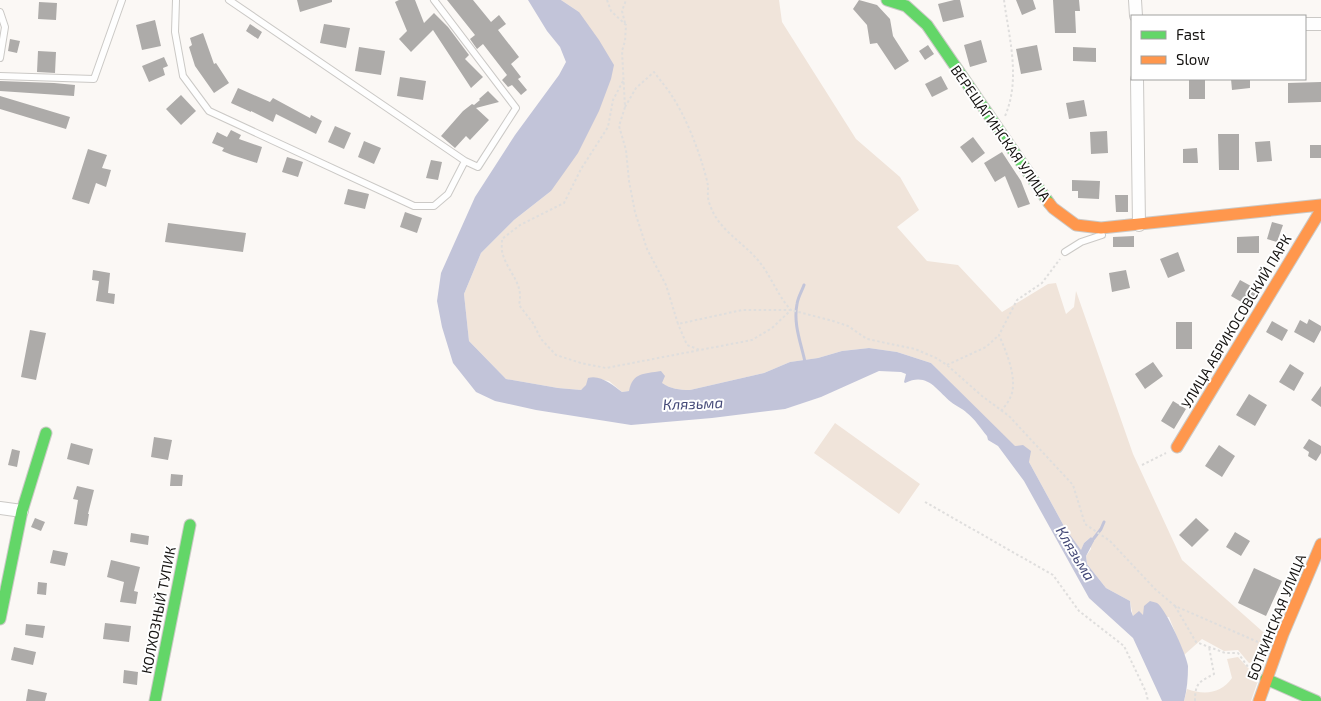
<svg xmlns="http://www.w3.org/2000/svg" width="1321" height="701" font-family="'Exo 2',sans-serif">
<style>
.green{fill:#f0e4da}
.water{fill:#c2c4d9}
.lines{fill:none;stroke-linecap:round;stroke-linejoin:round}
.stream{stroke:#c2c4d9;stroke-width:3}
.building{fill:#adaba9}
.lane-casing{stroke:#cbc9c6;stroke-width:8}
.street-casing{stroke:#cbc9c6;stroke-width:14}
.fast-casing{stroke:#cbc9c6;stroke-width:13}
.slow-casing{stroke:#cbc9c6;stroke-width:13}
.path{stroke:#dfdedd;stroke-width:2;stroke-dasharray:2.5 2.5;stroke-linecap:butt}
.lane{stroke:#fefefe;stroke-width:6}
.street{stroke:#fefefe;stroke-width:12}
.fast{stroke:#63d668;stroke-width:11}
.slow{stroke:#ff974d;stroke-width:11}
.labels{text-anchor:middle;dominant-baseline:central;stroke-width:4;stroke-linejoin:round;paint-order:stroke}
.street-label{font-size:14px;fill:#151311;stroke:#fff}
.water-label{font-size:15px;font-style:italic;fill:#454a78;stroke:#fff}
</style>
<rect width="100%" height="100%" fill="#fbf8f5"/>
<path class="green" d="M 561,0 L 779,0 L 782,22 L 856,139 L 900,177 L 919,210 L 897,227 L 927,261 L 958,265 L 1002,312 L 1048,284 L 1056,283 L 1066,314 L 1074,307 L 1076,291 L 1133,454 L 1182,560 L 1271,639 L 1266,659 L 1249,663 L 1238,650 L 1224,651 L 1202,639 L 1184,655 L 1169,617 L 1133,617 L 1130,601 L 1106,588 L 1087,564 L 1086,556 L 1091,549 L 1091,537 L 1084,543 L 1081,551 L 1065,528 L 1029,462 L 931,363 L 897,352 L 869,348 L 842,351 L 818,358 L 790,362 L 764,373 L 690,390 C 679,390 671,389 661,383 L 664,376 L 629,391 L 622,392 L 609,381 L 598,379 L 581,390 L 558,388 L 506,379 L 469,341 L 464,294 L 481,253 L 514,220 L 551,191 L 579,12 Z
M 835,423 L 920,484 L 899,514 L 814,453 Z
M 1238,657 L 1249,669 L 1264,663 L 1251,701 L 1184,701 L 1187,689 C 1204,695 1221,694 1232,678 L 1227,659 Z"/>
<path class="water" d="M 528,0 L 561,0 L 579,12 L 599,40 L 614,65 L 611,79 L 599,111 L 578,153 L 551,191 L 514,220 L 481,253 L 464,294 L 469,341 L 506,379 L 558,388 L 581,390 L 586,385 L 588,378 C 600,374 613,385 622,392 L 629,391 C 633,372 644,374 661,371 L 665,376 L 662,383 C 671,389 679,390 690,390 L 764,373 L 790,362 L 818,358 L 842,351 L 869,348 L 897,352 L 931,363 L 1015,446 L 1023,445 L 1031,451 L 1029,462 L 1065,528 L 1081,550 L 1084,543 L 1091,537 L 1094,541 L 1086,556 L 1087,564 L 1106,588 L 1130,601 L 1131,611 L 1133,616 L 1139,611 L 1143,615 L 1144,606 L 1150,601 C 1152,602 1155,602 1157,603 C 1166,609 1187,656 1188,666 C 1188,678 1187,690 1184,701 L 1162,701 L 1133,638 L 1089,598 L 1024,481 L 998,446 L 988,440 L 987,436 C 981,429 975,419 967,413 C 962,408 956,406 951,402 C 936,390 928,372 905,383 L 904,382 L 906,374 L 901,372 L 879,371 L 821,397 L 785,409 L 712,418 L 631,425 L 536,410 L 495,401 L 476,392 L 453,363 L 442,327 L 437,301 L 441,273 L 475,197 L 515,135 L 559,75 L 566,62 L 560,47 L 547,31 Z"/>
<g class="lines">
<path class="stream" d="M 804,285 C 802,291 798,297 797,304 C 793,324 801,343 805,362
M 1091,542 L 1101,529 L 1104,522"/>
</g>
<path class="building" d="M 297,0 L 332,0 L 332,2 L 300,12 Z
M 399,0 L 415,0 L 424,23 L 434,13 L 448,27 L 469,55 L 465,59 L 483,77 L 471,88 L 433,30 L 411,52 L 399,39 L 407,31 L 395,2 Z
M 447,0 L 473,0 L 491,22 L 499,15 L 506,24 L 498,30 L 519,57 L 511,64 L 521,77 L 518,79 L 527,90 L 521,95 L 512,85 L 508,87 L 502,80 L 507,75 L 483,44 L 477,49 L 470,39 L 475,35 Z
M 859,0 L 877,5 L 890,19 L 893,36 L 909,61 L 895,70 L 877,43 L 870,44 L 867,25 L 853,9 Z
M 954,0 L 960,0 L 964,17 L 943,22 L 938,4 Z
M 1016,0 L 1033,0 L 1036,9 L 1022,15 Z
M 1053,0 L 1079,0 L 1080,11 L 1075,11 L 1076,33 L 1055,33 Z
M 39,2 L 57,3 L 56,20 L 38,19 Z
M 155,20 L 161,46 L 142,50 L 136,25 Z
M 250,24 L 262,32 L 258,39 L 246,31 Z
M 324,24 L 350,28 L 346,48 L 320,43 Z
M 203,33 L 214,64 L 216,63 L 229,83 L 214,93 L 195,66 L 189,47 L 192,45 L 190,38 Z
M 10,39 L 20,41 L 17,53 L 8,51 Z
M 981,40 L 987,62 L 970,67 L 964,45 Z
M 928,45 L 934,54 L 925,60 L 919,51 Z
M 1037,45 L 1042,70 L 1021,74 L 1016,49 Z
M 359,47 L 385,51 L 381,75 L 355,71 Z
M 1073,47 L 1096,48 L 1096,62 L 1073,61 Z
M 38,51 L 56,52 L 55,73 L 37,72 Z
M 164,57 L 168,66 L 163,68 L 165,75 L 149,82 L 142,66 Z
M 941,76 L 948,89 L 932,97 L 925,84 Z
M 400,77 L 426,81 L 423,100 L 397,96 Z
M 1189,79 L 1205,79 L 1205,99 L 1189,99 Z
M 1231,79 L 1250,79 L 1250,88 L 1232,90 Z
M 0,81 L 54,83 L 75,85 L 74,96 L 0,91 Z
M 1321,82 L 1321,102 L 1288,103 L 1288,83 Z
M 238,88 L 270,102 L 273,98 L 310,118 L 311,115 L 322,121 L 316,134 L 276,114 L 273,122 L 251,111 L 251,112 L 231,103 Z
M 488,91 L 499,102 L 476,108 L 489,120 L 470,140 L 466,136 L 455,148 L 441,136 L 463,111 L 472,104 L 474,105 L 480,100 L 479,99 Z
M 181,95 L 196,111 L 181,125 L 166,109 Z
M 0,96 L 70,117 L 66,129 L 0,109 Z
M 1084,100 L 1087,116 L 1069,119 L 1066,103 Z
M 335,126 L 351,133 L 344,149 L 328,142 Z
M 231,130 L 241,135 L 239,139 L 262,147 L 257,163 L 232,155 L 222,151 L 224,148 L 212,143 L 217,132 L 227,137 Z
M 1107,131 L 1108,153 L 1091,154 L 1090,132 Z
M 1218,134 L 1239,134 L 1239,170 L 1219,170 Z
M 973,137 L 985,153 L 972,163 L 960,147 Z
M 364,141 L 381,148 L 374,164 L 358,157 Z
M 1270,141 L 1272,161 L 1257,162 L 1255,142 Z
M 1310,145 L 1321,145 L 1321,158 L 1310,158 Z
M 1197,148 L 1198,163 L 1183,163 L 1183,149 Z
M 88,149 L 107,155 L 102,168 L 111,170 L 106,187 L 96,183 L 89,204 L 72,199 Z
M 1002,152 L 1021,181 L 1030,204 L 1018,208 L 1005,176 L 995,182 L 984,163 Z
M 287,157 L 303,162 L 298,177 L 282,172 Z
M 431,160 L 442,162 L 438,180 L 426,178 Z
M 1072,180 L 1100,181 L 1099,199 L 1078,198 L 1078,191 L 1072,191 Z
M 348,189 L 369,194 L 365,209 L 344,204 Z
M 1115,195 L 1128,195 L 1128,212 L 1116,212 Z
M 405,212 L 422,218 L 417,233 L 400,227 Z
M 1272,222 L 1283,225 L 1277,242 L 1267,239 Z
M 168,223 L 246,233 L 243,252 L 165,242 Z
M 1134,236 L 1134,247 L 1113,247 L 1113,237 Z
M 1259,236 L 1259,253 L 1237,253 L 1237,237 Z
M 1178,252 L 1185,271 L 1168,278 L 1160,259 Z
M 93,270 L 110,273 L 108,293 L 115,294 L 114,304 L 96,301 L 99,281 L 92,280 Z
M 1126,270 L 1130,288 L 1112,292 L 1109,273 Z
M 1240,280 L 1260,291 L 1250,307 L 1231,296 Z
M 1309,319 L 1321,326 L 1321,330 L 1314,343 L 1294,332 L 1300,320 L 1307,324 Z
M 1272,321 L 1288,330 L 1282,341 L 1266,332 Z
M 1176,322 L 1192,322 L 1192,349 L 1176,349 Z
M 30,330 L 46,333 L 36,380 L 21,377 Z
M 1153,362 L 1163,376 L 1145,389 L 1135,374 Z
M 1290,364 L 1304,373 L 1294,391 L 1279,382 Z
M 1321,386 L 1321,407 L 1311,400 Z
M 1194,387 L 1199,390 L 1192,403 L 1187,401 Z
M 1249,394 L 1267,405 L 1255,426 L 1236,415 Z
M 1173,401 L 1186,409 L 1174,429 L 1161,421 Z
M 154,437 L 172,440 L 168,460 L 151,457 Z
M 1309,439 L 1321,446 L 1321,453 L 1316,461 L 1308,456 L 1309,452 L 1303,448 Z
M 71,443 L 93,449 L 89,465 L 67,459 Z
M 1219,445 L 1235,456 L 1222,477 L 1205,466 Z
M 12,449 L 20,451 L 17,467 L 8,465 Z
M 171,474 L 183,475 L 182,486 L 170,486 Z
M 77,486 L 94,490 L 88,514 L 89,514 L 87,526 L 74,524 L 78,500 L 73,499 Z
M 35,518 L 45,522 L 41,531 L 31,527 Z
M 1196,518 L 1209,530 L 1192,547 L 1179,535 Z
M 1235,532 L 1250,541 L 1241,556 L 1226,547 Z
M 131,533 L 149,536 L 148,545 L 130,542 Z
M 53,550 L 68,553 L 65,566 L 50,563 Z
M 111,560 L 140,567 L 134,591 L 138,592 L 136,604 L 120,602 L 124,582 L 107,577 Z
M 1254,568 L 1282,581 L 1266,616 L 1238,603 Z
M 38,582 L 47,583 L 46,595 L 37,594 Z
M 105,623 L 131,626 L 129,642 L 103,639 Z
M 26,624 L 45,626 L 43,638 L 25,635 Z
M 14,647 L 36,652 L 33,665 L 11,660 Z
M 124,670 L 138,672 L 137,685 L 123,683 Z
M 28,689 L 47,693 L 45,701 L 26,701 Z"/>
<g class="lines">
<defs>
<path id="lane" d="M 176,0 L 175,32 L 183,76 L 209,111 L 414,206 L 434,206 L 448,194 L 465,161
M 229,0 L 465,161 L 478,167 L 516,108 L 434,0
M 0,12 L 5,27 L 0,58
M 0,76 L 94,79 L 122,0
M 1065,252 L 1081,242 L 1102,235"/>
<path id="street" d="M 1135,0 L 1136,16
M 1305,24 L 1321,24
M 1137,79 L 1139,225
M 0,508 L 22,511"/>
<path id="fast" d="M 887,0 L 906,6 L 927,25 L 1049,203
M 0,619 L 22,511 L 46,433
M 1266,679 L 1316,701
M 155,701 L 190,525"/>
<path id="slow" d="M 1049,203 L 1053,208 L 1076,225 L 1101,228 L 1321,205
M 1177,447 L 1321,210
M 1259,701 L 1283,634 L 1321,544"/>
</defs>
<use href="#lane" class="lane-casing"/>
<use href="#street" class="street-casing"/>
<use href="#fast" class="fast-casing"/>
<use href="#slow" class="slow-casing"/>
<path class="path" d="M 607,0 L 611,11 L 626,25 L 625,41 L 622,51 L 625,107 L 619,126 L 626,150 L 629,181 L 635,212 L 647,249 L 666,285 L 678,324 L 742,310 L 791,310 L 833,321 L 848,326 L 867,339 L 915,349 L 936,358 L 947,365 L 982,396 L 1009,416 L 1073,485 L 1085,524 L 1110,541 L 1155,589 L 1175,606 L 1265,645
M 1004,0 C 1009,38 1021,79 1005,116
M 625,23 L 622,11 L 626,0
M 623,81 L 613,100 L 608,127 L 581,169 L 564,203 L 520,225 L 502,239 C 502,244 501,250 503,255 C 509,274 524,283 519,305 L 533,323 L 541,339 L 556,355 L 581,363 L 606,368 L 700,350
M 625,107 L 636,88 L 654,72 C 660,80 667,88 672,96 C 685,116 695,141 702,163 C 704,170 707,179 708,186 C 708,192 707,198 710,205 C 718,229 741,241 757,259 C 771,275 777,295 791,310 L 772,328 L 752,340 L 700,350 L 687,345 L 678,324
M 947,365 L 986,347 L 999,335
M 1001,411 C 1004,407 1008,403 1010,398 C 1019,381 1006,351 999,335 L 1017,300 L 1042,283 L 1060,259
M 1142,465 L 1166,453
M 925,502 L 1053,575 L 1079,611 L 1124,646 L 1146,692 L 1148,701
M 1175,606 L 1196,642 L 1225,653 L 1238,653 L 1248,667 L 1257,664
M 1195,701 C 1195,683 1199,682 1214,674 L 1209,647"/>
<use href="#lane" class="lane"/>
<use href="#street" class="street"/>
<use href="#fast" class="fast"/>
<use href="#slow" class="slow"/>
</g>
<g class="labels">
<g class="street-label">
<text transform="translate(1001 133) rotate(55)">ВЕРЕЩАГИНСКАЯ УЛИЦА</text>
<text transform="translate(1236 321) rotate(-59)">УЛИЦА АБРИКОСОВСКИЙ ПАРК</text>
<text transform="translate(158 610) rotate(-79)">КОЛХОЗНЫЙ ТУПИК</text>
<text transform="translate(1276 617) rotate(-68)">БОТКИНСКАЯ УЛИЦА</text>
</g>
<g class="water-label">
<text transform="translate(693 403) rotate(-2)">Клязьма</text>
<text transform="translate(1076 553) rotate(59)">Клязьма</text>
</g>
</g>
<rect x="1131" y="15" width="175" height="65" fill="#ffffff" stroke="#a1a1a0"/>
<rect x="1141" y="31" width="25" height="8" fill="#63d668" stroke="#a1a1a0"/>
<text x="1176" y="40" font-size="15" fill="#151311">Fast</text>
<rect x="1141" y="56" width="25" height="8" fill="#ff974d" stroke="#a1a1a0"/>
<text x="1176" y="65" font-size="15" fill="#151311">Slow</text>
</svg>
